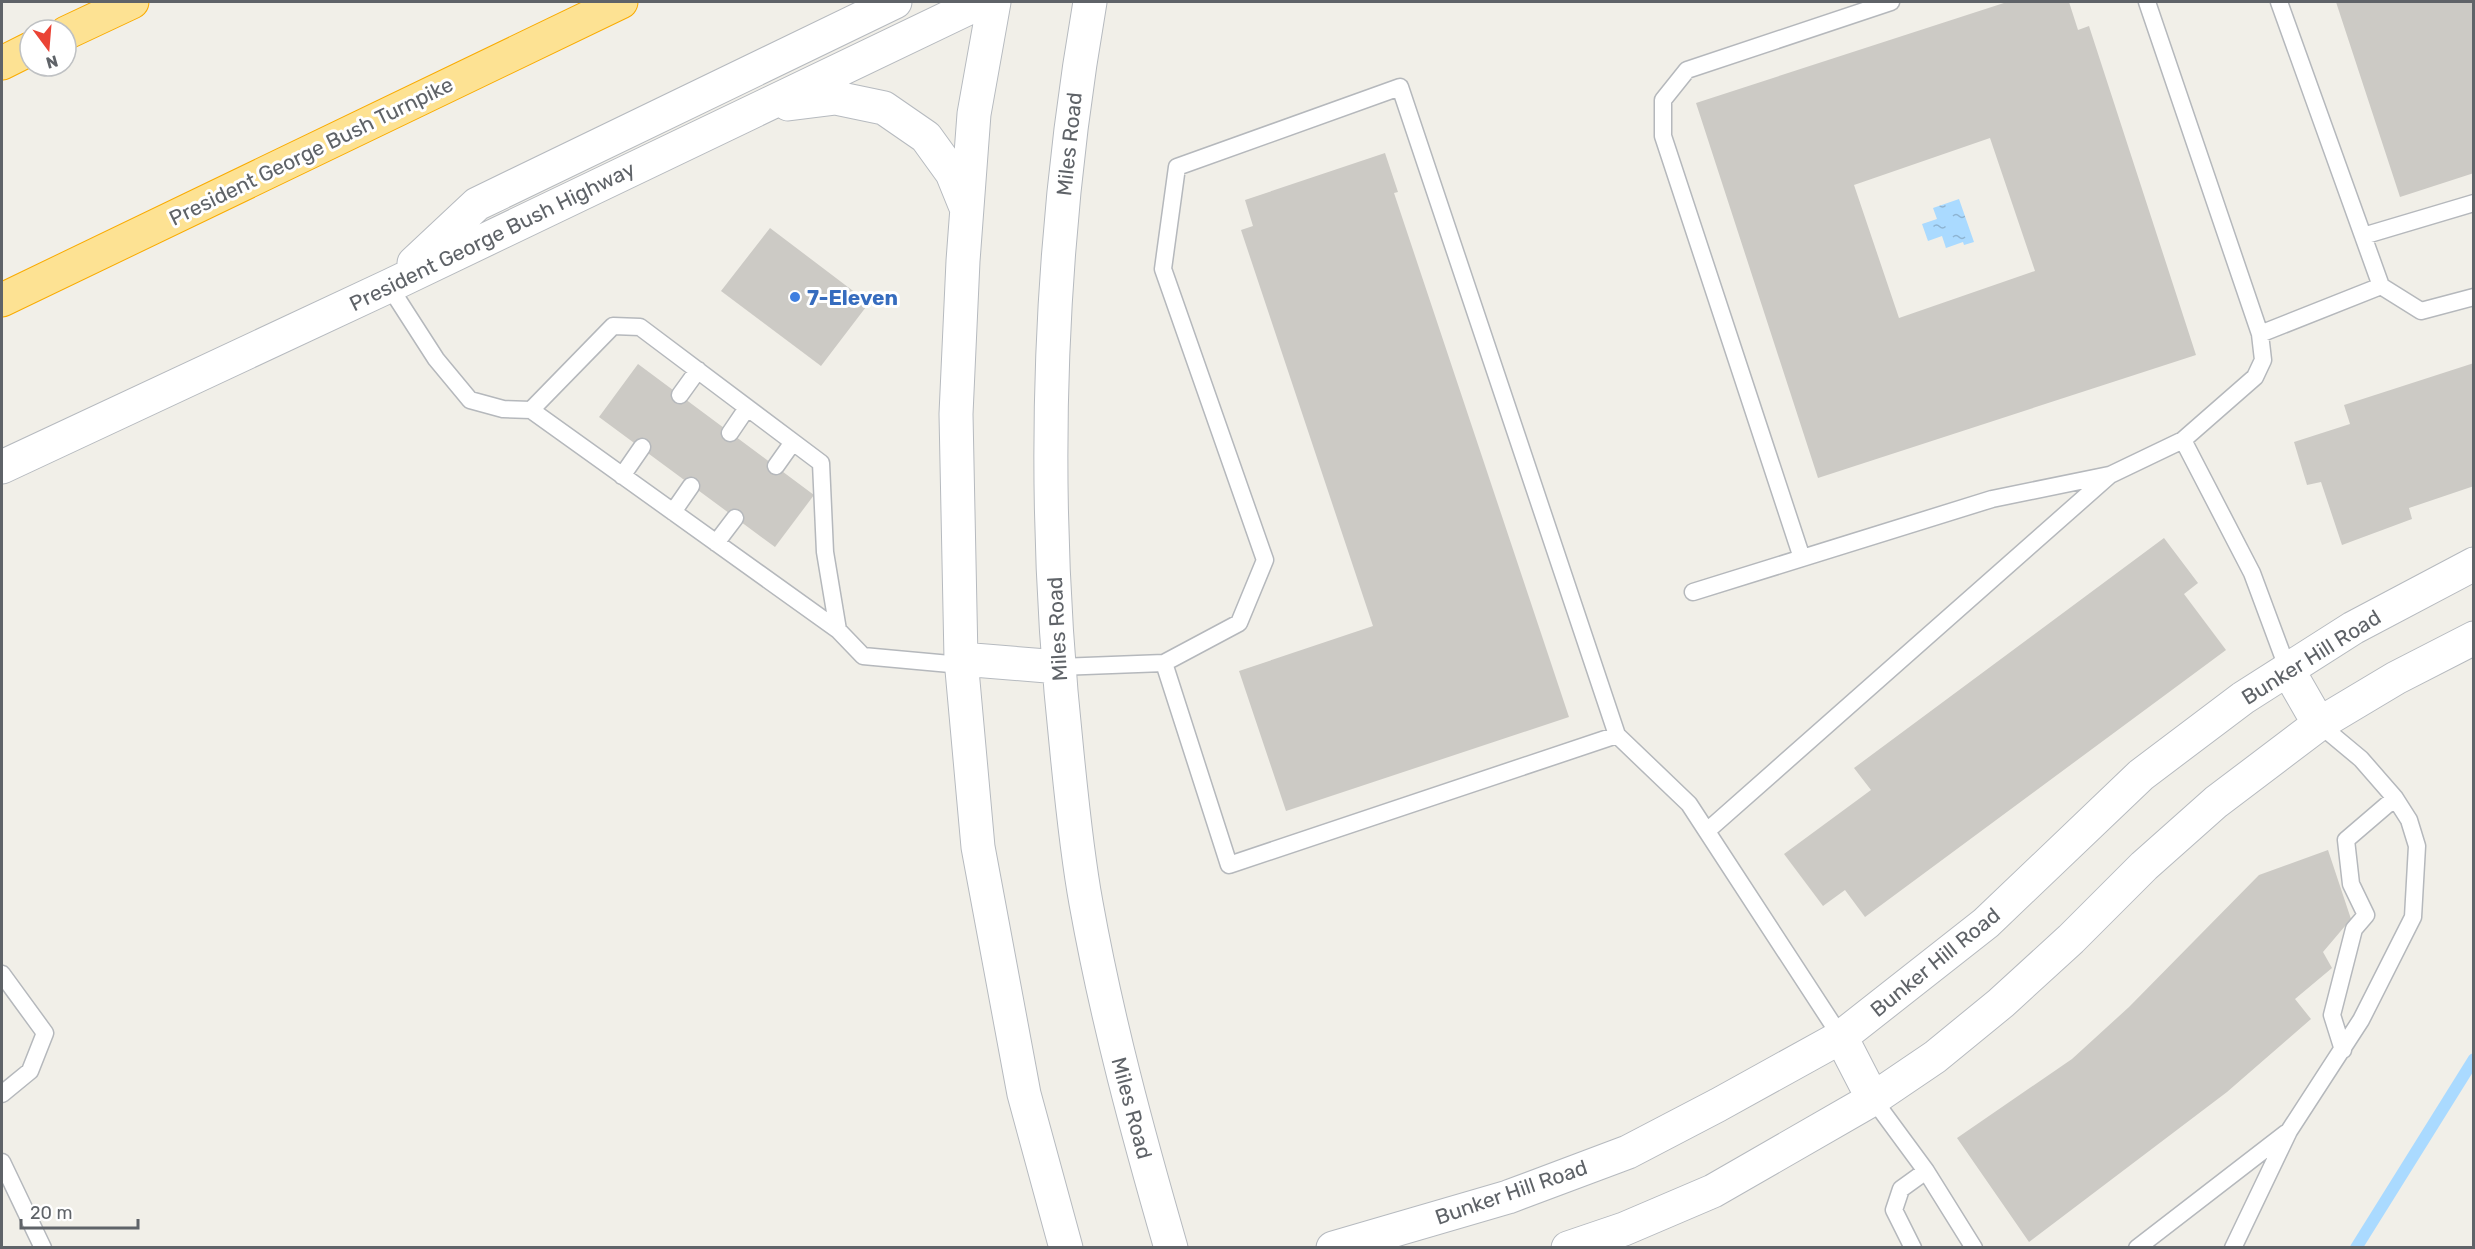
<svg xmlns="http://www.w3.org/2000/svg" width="2475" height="1249" font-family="Rubik,sans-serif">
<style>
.water{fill:url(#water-ripples)}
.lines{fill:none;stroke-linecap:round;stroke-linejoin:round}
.stream{stroke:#aadaff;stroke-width:12}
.building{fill:#cccac5;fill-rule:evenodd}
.lane-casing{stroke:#b5b8bc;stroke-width:19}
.secondary-casing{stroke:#b6babf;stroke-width:35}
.highway-casing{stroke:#f9ab00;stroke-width:35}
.lane{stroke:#fff;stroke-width:16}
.secondary{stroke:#fff;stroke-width:33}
.highway{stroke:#fde293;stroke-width:33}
.shop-dot{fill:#3f7fe0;stroke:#fff;stroke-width:2}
.labels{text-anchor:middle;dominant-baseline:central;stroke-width:6;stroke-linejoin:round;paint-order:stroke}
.street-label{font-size:21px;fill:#5f6368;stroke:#fff}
.shop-label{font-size:21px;font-weight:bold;fill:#366cbe;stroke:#fff;text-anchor:start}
</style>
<defs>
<pattern id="water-ripples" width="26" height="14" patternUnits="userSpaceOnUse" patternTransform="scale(1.5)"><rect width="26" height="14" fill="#aadaff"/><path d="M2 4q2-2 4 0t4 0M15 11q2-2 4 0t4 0" fill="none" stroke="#8eb4d2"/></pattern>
</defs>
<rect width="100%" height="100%" fill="#f1efe8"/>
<path class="water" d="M 1959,199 L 1974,242 L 1964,245 L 1963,242 L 1946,248 L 1942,236 L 1928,241 L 1922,224 L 1937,219 L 1933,208 Z"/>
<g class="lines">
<path class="stream" d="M 2356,1248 L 2474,1059"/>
</g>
<path class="building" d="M 2007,2 L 2069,2 L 2078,30 L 2089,26 L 2196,355 L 1818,478 L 1696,103 ZM 1990,138 L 2035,271 L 1899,318 L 1854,185 Z
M 2336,2 L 2474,2 L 2474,173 L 2400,197 Z
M 1385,153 L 1398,192 L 1394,193 L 1569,717 L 1286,811 L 1239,671 L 1373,626 L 1241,230 L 1253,226 L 1245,200 Z
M 770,228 L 869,303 L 821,366 L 721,291 Z
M 2474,363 L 2474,486 L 2409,508 L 2412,519 L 2342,545 L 2321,482 L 2307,485 L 2294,442 L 2350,424 L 2344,405 Z
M 638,364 L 814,495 L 775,547 L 599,417 Z
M 2164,538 L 2198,583 L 2184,594 L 2226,650 L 1865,917 L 1845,890 L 1823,906 L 1784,854 L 1871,790 L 1854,768 Z
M 2328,850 L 2351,919 L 2323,952 L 2332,968 L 2295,999 L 2311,1019 L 2227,1092 L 2029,1242 L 1957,1138 L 2072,1059 L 2129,1007 L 2259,875 Z"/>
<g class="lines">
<defs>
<path id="lane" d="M 2147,2 L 2260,334 L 2263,360 L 2255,377 L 2183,440
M 2363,236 L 2474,203
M 389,286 L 436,359 L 470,400 L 503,409 L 531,410 L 613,326 L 640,327 L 821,463 L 825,552 L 838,630 L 863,656 L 961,665
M 2381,286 L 2421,311 L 2474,297
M 2260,334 L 2381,286 L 2279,2
M 680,395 L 698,370
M 531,410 L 838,630
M 730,433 L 747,408
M 776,466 L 793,442
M 622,476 L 642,447
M 673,512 L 691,486
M 716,543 L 735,518
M 1802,558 L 1663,136 L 1663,100 L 1687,70 L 1891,2
M 1693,592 L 1992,499 L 2109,475
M 1059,667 L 1164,663 L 1229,865 L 1617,735 L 1400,87 L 1177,167 L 1163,269 L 1265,560 L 1239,623 L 1164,663
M 1617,735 L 1689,804 L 1841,1037
M 1707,831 L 2110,475 L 2183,440 L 2252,573 L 2288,670
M 2,974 L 45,1033 L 30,1071 L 2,1094
M 2343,1050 L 2332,1015 L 2354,929 L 2366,915 L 2351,884 L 2346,840 L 2395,798
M 1873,1099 L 1926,1171 L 1974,1248
M 2,1162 L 43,1248
M 1913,1248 L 1894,1210 L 1901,1189 L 1926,1171
M 2137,1248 L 2286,1133
M 2233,1248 L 2289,1131 L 2361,1020 L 2413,917 L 2417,846 L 2409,820 L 2395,798 L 2361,759 L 2319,724"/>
<path id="secondary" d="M 994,2 L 974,114 L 963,261 L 956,414 L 961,659 L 978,847 L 1024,1094 L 1066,1248
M 1090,2 C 1047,249 1040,503 1067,753 C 1072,803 1077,854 1086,903 C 1107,1020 1138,1134 1171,1248
M 788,104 L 836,98 L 884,108 L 926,137 L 952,173 L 965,205
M 414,263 L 477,204 L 895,2
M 2,467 L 389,286 L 981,2
M 961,659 L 1059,667
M 2288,670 L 2319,724
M 1841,1037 L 1873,1099
M 1333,1248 L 1508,1197 L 1628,1152 L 1718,1105 L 1841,1037 L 1986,923 L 2141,775 L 2243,698 L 2353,628 L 2474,564
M 1568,1248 L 1624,1229 L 1713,1191 L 1873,1099 L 1935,1057 L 2001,1003 L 2071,939 L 2144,866 L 2216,802 L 2319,724 L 2396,678 L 2474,638"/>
<path id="highway" d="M 66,33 L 132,2
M 2,63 L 30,49
M 2,300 L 621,2"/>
</defs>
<use href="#lane" class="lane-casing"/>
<use href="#secondary" class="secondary-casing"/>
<use href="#highway" class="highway-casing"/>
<use href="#lane" class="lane"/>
<use href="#secondary" class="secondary"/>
<use href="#highway" class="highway"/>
</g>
<circle class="shop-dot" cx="795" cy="297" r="6"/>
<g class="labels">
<g class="street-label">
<text transform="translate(1069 144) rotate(-84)">Miles Road</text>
<text transform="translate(311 151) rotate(-26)">President George Bush Turnpike</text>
<text transform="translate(492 236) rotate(-26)">President George Bush Highway</text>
<text transform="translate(1057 629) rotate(-93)">Miles Road</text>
<text transform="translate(2311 657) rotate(-32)">Bunker Hill Road</text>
<text transform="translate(1935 962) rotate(-39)">Bunker Hill Road</text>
<text transform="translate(1132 1108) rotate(75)">Miles Road</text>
<text transform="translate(1511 1192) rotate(-19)">Bunker Hill Road</text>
</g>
<g class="shop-label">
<text x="807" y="297">7-Eleven</text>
</g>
</g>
<rect width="2475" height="1249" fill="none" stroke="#5f6368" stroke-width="6"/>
<g transform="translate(48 48) rotate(164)"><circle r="28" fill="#ffffff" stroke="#bfc1c3" stroke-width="1.5"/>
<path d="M0-4.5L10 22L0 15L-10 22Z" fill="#ea4335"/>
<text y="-9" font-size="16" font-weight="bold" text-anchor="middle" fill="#5f6368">N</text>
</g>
<path d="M21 1219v9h117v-9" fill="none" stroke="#5f6368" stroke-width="3"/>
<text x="30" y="1219" font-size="18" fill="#5f6368" stroke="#ffffff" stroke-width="4.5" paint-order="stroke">20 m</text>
</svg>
